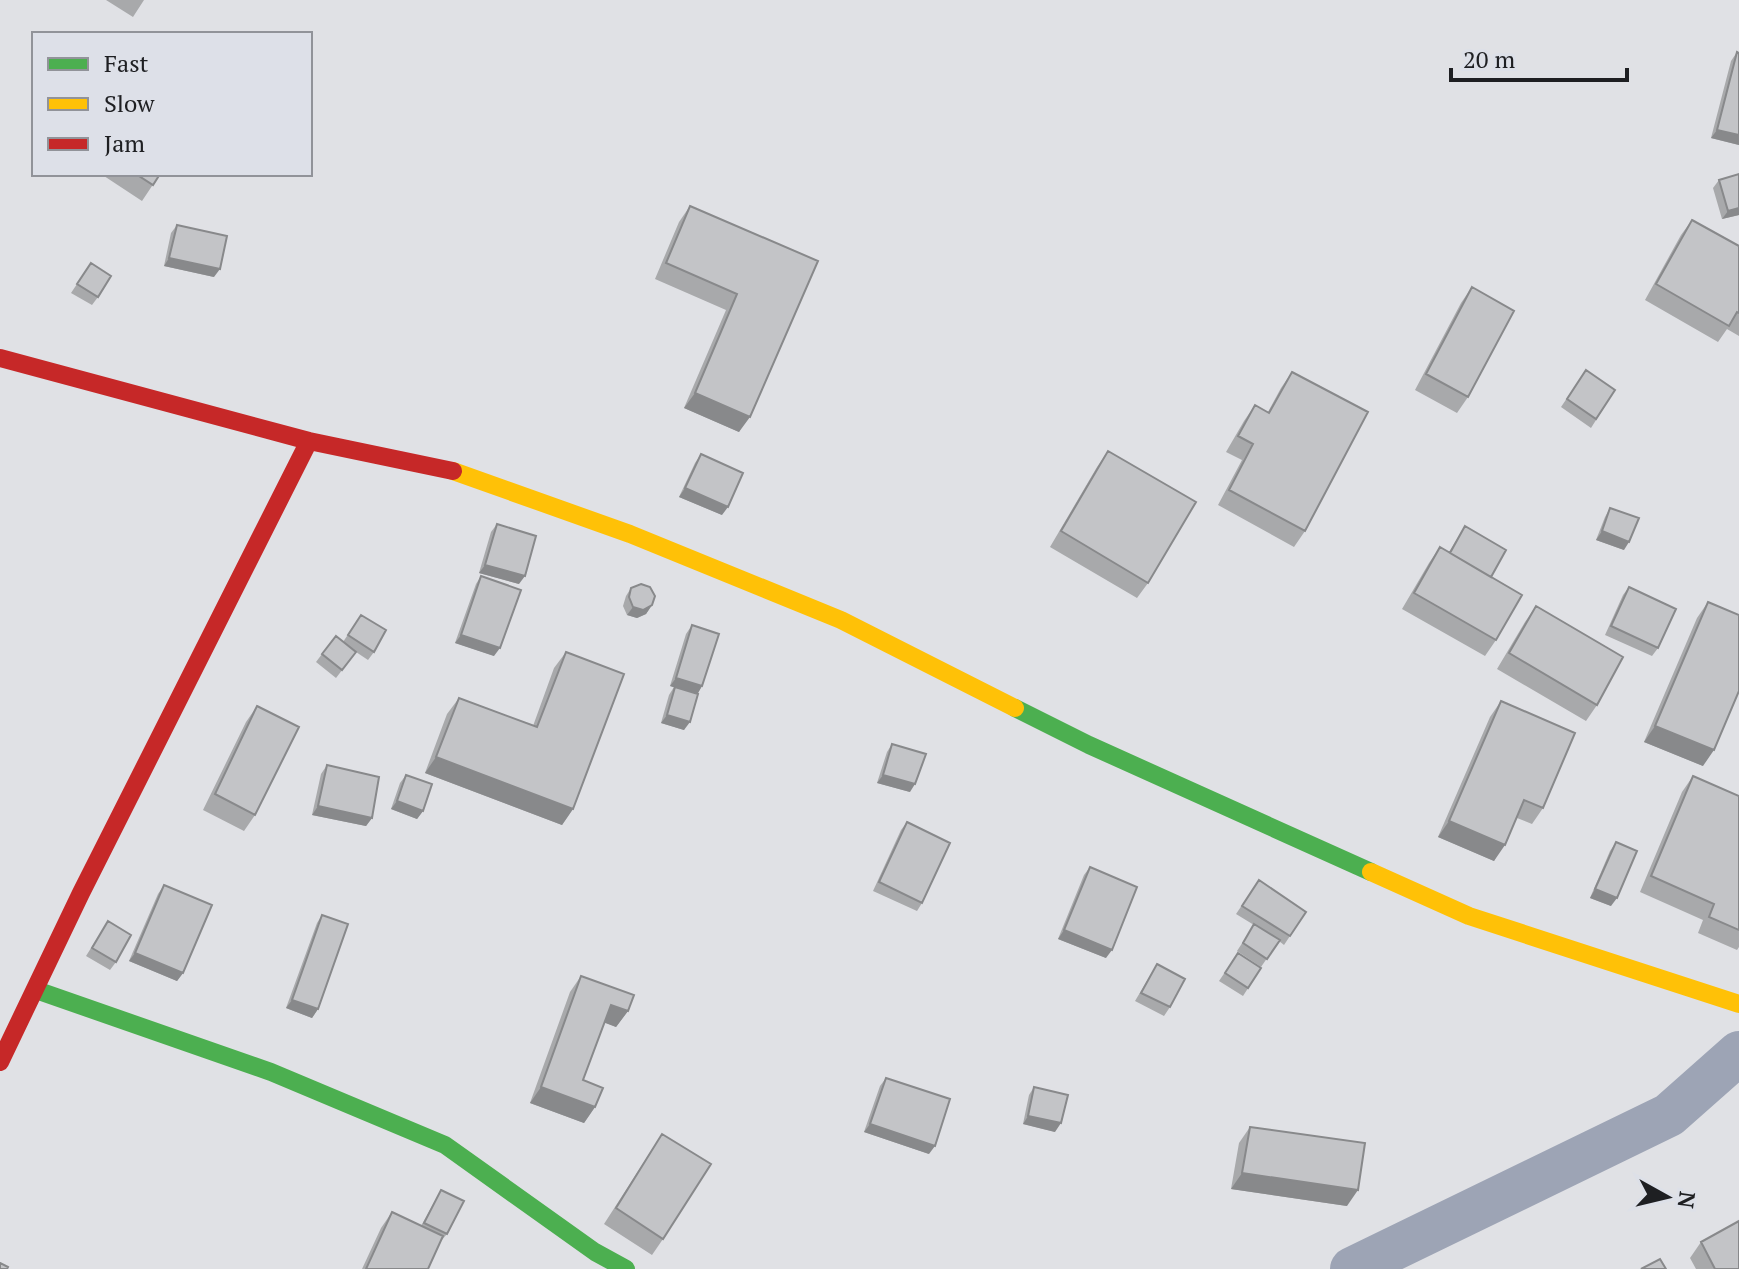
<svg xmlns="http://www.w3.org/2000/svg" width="1739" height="1269" font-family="'PT Serif',serif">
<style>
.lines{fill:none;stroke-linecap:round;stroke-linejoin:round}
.street{stroke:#9da4b5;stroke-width:44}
.fast{stroke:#4caf50;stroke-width:18}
.slow{stroke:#ffc107;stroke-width:18}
.jam{stroke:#c62828;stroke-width:18}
.wall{fill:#a8a9ab}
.shaded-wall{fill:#88898b}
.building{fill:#c3c4c7;stroke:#88898b;stroke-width:2}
</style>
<rect width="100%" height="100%" fill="#e0e1e5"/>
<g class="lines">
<path class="street" d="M 1352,1269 L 1669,1115 L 1739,1053"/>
<path class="fast" d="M 1015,708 L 1089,745 L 1371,872
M 36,990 L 271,1072 L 445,1145 L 595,1252 L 626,1269"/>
<path class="slow" d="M 453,471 L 630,534 L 841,620 L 1015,708
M 1371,872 L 1469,916 L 1739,1004"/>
<path class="jam" d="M 0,358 L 309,441 L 453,471
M 0,1062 L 81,893 L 309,441"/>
</g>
<path class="wall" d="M 106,0 L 144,0 L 133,17 Z
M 1737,52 L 1739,53 L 1739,145 L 1711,138 L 1731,61 Z
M 101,174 L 160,174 L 142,201 Z
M 1739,174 L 1739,215 L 1722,219 L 1713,188 L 1719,180 Z
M 690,206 L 818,261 L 739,432 L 684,408 L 726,310 L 655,279 L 679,222 Z
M 1692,220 L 1739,246 L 1739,336 L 1727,329 L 1718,342 L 1645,300 L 1681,235 Z
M 177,225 L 214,277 L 164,266 L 171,233 Z
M 91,263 L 98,297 L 92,305 L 71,293 Z
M 1472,287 L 1468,397 L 1457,413 L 1415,390 L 1461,303 Z
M 1586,370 L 1615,390 L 1591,428 L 1561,407 Z
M 1292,372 L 1305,531 L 1294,547 L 1218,505 L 1242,460 L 1226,452 L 1244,421 L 1255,405 L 1268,412 L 1281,388 Z
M 1108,451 L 1148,583 L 1137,598 L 1050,547 L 1097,467 Z
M 701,454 L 722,515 L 679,497 L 695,463 Z
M 1610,508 L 1624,550 L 1596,540 L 1605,517 Z
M 497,524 L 519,584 L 479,573 L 491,532 Z
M 1465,526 L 1491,577 L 1496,640 L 1485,656 L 1402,609 L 1429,563 L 1440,547 L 1449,552 Z
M 481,576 L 494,656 L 455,643 L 476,584 Z
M 1629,587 L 1658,648 L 1652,656 L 1605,635 L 1623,595 Z
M 631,588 L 652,605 L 646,614 L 637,618 L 627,615 L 623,606 L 626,596 Z
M 1708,602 L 1703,766 L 1644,742 L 1697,618 Z
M 1536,606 L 1597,705 L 1586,721 L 1497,669 L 1525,622 Z
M 361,615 L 374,652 L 368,660 L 356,652 L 336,678 L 316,662 L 322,654 L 343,642 Z
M 692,625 L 702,686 L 697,694 L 684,730 L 661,723 L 669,695 L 674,687 L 670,686 L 686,634 Z
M 566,652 L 573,809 L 562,825 L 425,773 L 447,714 L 459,698 L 533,726 L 554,668 Z
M 1501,701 L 1543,808 L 1532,824 L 1517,818 L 1494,861 L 1438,837 L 1490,717 Z
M 257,706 L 255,815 L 244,831 L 203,810 L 246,722 Z
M 892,744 L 910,792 L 877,783 L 887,752 Z
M 327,765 L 372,818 L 366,826 L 312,815 L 321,774 Z
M 406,775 L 423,811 L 417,819 L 391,809 L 400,783 Z
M 1693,776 L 1739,796 L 1739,947 L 1737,950 L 1698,933 L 1703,920 L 1640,892 L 1682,792 Z
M 907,822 L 922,903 L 917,911 L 873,891 L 901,830 Z
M 1616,842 L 1611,906 L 1590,898 L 1610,851 Z
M 1090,867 L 1106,958 L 1058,939 L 1084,875 Z
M 1259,880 L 1306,912 L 1284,945 L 1279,941 L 1261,967 L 1237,951 L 1254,925 L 1236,914 Z
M 164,885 L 183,973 L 177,981 L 129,961 L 158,894 Z
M 322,915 L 318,1009 L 312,1018 L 286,1008 L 317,923 Z
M 108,921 L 116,962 L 110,970 L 86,956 Z
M 1238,953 L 1261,968 L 1243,996 L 1219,981 Z
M 1157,964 L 1170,1007 L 1164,1016 L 1135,1001 Z
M 581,976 L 628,1011 L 616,1027 L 604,1022 L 583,1080 L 595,1107 L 584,1123 L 530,1103 L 570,992 Z
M 886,1078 L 929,1154 L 864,1132 L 880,1086 Z
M 1034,1087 L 1055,1132 L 1023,1124 L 1029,1095 Z
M 1250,1127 L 1347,1206 L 1231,1189 L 1239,1143 Z
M 662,1134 L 663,1239 L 652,1255 L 604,1224 Z
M 441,1190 L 447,1234 L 440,1242 L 428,1269 L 362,1269 L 381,1228 L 392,1212 L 421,1226 Z
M 1701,1242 L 1739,1269 L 1696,1269 L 1690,1258 Z"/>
<path class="shaded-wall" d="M 1717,130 L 1739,135 L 1739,145 L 1711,138 Z
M 1739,208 L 1739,215 L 1722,219 L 1728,211 Z
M 169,258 L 220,269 L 214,277 L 164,266 Z
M 695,393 L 750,417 L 739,432 L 684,408 Z
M 685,488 L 728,507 L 722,515 L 679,497 Z
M 1602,531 L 1629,542 L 1624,550 L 1596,540 Z
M 485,565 L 525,576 L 519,584 L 479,573 Z
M 652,605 L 646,614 L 637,618 L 627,615 L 633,607 Z
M 461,635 L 500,648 L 494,656 L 455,643 Z
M 676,678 L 702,686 L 697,695 L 670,686 Z
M 667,715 L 690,722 L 684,730 L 661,723 Z
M 1655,726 L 1714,750 L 1703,766 L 1644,742 Z
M 436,757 L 573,809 L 562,825 L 425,773 Z
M 883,775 L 915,784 L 910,792 L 877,783 Z
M 397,801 L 423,811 L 417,819 L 391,809 Z
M 318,806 L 372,818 L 366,826 L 312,815 Z
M 1449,821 L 1505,845 L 1494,861 L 1438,837 Z
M 1595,889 L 1617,898 L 1611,906 L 1590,898 Z
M 1064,930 L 1112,950 L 1106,958 L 1058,939 Z
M 135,953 L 183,973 L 177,981 L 129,961 Z
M 292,1000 L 318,1009 L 312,1018 L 286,1008 Z
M 611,1005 L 628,1011 L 616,1027 L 600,1021 Z
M 541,1087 L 595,1107 L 584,1123 L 530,1103 Z
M 1028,1116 L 1061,1123 L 1055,1132 L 1023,1124 Z
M 870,1124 L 935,1146 L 929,1154 L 864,1132 Z
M 1242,1173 L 1358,1190 L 1347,1206 L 1231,1189 Z"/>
<path class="building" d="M 1737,52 L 1739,53 L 1739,135 L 1717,130 Z
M 136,174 L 160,174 L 153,185 Z
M 1739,174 L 1739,208 L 1728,211 L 1719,180 Z
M 690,206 L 818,261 L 750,417 L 695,393 L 737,294 L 666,263 Z
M 1692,220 L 1739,246 L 1739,313 L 1737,312 L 1729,326 L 1656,284 Z
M 177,225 L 227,236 L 220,269 L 169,258 Z
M 91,263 L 111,276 L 98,297 L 77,284 Z
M 1472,287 L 1514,311 L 1468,397 L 1426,374 Z
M 1586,370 L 1615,390 L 1596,419 L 1567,399 Z
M 1292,372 L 1368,412 L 1305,531 L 1229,490 L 1253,444 L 1238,436 L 1255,405 L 1269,413 Z
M 1108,451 L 1196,502 L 1148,583 L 1061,531 Z
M 701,454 L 743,473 L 728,507 L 685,488 Z
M 1610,508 L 1639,518 L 1629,542 L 1602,531 Z
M 497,524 L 536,536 L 525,576 L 485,565 Z
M 1465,526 L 1506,550 L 1491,577 L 1450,553 Z
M 1440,547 L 1522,595 L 1496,640 L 1414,593 Z
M 481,576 L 521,590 L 500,648 L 461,635 Z
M 641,584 L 650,587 L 655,596 L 652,605 L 643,610 L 633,607 L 629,597 L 631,588 Z
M 1629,587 L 1676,609 L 1658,648 L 1611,626 Z
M 1708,602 L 1739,615 L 1739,691 L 1714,750 L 1655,726 Z
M 1536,606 L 1623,657 L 1597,705 L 1509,653 Z
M 361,615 L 386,630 L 374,652 L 348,635 Z
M 692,625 L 719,634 L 702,686 L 676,678 Z
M 336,636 L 356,652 L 342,670 L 322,654 Z
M 566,652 L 624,674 L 573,809 L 436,757 L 459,698 L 537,727 Z
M 675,687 L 698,694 L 690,722 L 667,715 Z
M 1501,701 L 1575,733 L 1543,808 L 1524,800 L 1505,845 L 1449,821 Z
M 257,706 L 299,727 L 255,815 L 215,794 Z
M 892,744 L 926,754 L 915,784 L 883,775 Z
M 327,765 L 379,777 L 372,818 L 318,806 Z
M 406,775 L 432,784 L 423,811 L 397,801 Z
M 1693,776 L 1739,796 L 1739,930 L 1709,917 L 1714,904 L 1651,876 Z
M 907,822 L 950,843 L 922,903 L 879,882 Z
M 1616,842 L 1637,851 L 1617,898 L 1595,889 Z
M 1090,867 L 1137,887 L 1112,950 L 1064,930 Z
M 1259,880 L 1306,912 L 1290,936 L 1242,906 Z
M 164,885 L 212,905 L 183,973 L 135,953 Z
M 322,915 L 348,924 L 318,1009 L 292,1000 Z
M 108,921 L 131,935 L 116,962 L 92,948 Z
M 1254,924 L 1280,940 L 1267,959 L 1243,943 Z
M 1238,953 L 1261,968 L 1248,988 L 1225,973 Z
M 1157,964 L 1185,979 L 1170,1007 L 1141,993 Z
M 581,976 L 634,995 L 628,1011 L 611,1005 L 583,1080 L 603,1088 L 595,1107 L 541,1087 Z
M 886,1078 L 950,1099 L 935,1146 L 870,1124 Z
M 1034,1087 L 1068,1095 L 1061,1123 L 1028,1116 Z
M 1250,1127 L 1365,1143 L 1358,1190 L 1242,1173 Z
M 662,1134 L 711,1164 L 663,1239 L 616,1208 Z
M 441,1190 L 464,1201 L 447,1234 L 424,1223 Z
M 392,1212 L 443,1236 L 428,1269 L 366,1269 Z
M 1739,1221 L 1739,1269 L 1715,1269 L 1701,1242 Z
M 1660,1259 L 1666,1269 L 1641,1269 Z
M 0,1263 L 8,1267 L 7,1269 L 0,1269 Z"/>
<rect x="32" y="32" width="280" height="144" fill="#dde0e8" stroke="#919399" stroke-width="2"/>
<rect x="48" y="58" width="40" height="12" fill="#4caf50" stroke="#919399" stroke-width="2"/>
<text x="104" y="72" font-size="24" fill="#1e1f22">Fast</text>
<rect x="48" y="98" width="40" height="12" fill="#ffc107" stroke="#919399" stroke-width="2"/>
<text x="104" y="112" font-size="24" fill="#1e1f22">Slow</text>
<rect x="48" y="138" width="40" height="12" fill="#c62828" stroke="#919399" stroke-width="2"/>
<text x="104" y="152" font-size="24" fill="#1e1f22">Jam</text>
<g transform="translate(1667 1197) rotate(98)" stroke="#dde0e8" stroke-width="6" paint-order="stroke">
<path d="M0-6L14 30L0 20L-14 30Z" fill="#1e1f22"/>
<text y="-12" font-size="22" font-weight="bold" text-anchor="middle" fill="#1e1f22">N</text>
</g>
<path d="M1451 68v12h176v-12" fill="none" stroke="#1e1f22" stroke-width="4"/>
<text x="1463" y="68" font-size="24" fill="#1e1f22" stroke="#dde0e8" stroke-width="6" paint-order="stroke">20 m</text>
</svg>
